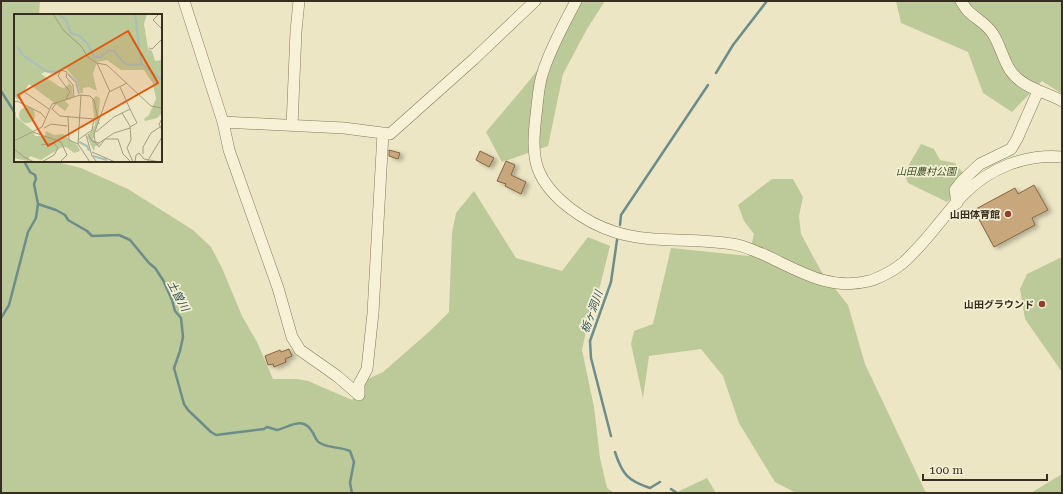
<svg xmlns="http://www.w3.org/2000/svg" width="1063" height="494" font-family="'Roboto Serif','Noto Sans JP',serif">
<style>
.green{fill:#bcca99}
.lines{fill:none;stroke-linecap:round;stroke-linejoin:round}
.stream{stroke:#6d8d8a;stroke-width:2.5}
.building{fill:#c8a77c;stroke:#846642;filter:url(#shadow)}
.minor-casing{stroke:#86785b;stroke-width:12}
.minor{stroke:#f7f2d7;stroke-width:11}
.poi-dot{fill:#923d2e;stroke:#f4efd4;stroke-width:1.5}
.labels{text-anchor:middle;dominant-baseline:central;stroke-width:3.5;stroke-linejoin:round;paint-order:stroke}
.park-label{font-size:10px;font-style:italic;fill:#405226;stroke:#f4efd4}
.poi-label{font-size:10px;font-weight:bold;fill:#372e1f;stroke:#f4efd4;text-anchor:end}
.water-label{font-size:11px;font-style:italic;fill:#2f5256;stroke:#f4efd4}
.inset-river{fill:none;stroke:#a6bfbc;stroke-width:2}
.inset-road{fill:none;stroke:#a49c82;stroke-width:1}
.view{fill:#df570d;fill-opacity:0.15;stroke:#df570d;stroke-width:2}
.inset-edge{fill:none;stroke:#372e1f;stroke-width:2}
</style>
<defs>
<filter id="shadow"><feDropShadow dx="3.5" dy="2" stdDeviation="2" flood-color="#0004"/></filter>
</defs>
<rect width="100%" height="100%" fill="#ece6c4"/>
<path class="green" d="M 1,1 L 40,1 L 39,15 L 15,15 L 15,161 L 60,161 L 61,163 L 81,168 L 128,189 L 193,230 L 211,247 L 222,268 L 242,316 L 257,342 L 273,379 L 296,379 L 308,381 L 352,400 L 366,380 L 383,372 L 430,331 L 449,312 L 452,233 L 456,213 L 474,191 L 516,258 L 562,271 L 588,237 L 610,246 L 600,286 L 594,299 L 589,317 L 582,350 L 594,407 L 600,458 L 607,488 L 614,493 L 1,493 Z
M 582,1 L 605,1 L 587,29 L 563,74 L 548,146 L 502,162 L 486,132 C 520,91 559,50 582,1 Z
M 896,1 L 1062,1 L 1062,94 L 1042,81 L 1012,112 L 983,93 L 968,52 L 901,23 Z
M 921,144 L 934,149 L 940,160 L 955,163 L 963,173 L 949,190 L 951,198 L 947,202 L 908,183 L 904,173 Z
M 772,179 L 793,179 L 803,197 L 799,216 L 801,234 L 821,271 L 848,305 L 865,364 L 926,493 L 796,493 L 775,482 L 739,423 L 723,376 L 701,349 L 649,356 L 643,398 L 631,344 L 634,331 L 653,324 L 671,248 L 749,256 L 754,234 L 744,221 L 738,205 Z
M 1062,257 L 1062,372 L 1025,319 L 1020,289 L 1027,274 Z
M 1062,474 L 1062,493 L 1031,493 Z
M 707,478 L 716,493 L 675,493 Z"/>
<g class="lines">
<path class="stream" d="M 716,73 L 733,45 L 767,1
M 1,91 L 15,113
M 38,204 L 56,210 L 65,215 L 68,220 L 87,231 L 92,236 L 119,235 L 130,240 L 149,263 L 155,268 L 163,280 L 172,300 L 175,311 L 181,318 L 183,337 L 180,351 L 174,368 L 184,404 L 188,410 L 211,432 L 216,435 L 264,429 L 267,427 L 277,430 C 290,427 303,415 313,433 C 315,436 316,441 320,443 C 328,448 341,447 350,451 L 354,462 L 350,483 L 352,493
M 620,225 L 621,215 L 708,85
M 1,318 L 9,305 L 28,232 L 36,218 L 38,204 L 34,184 L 36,179 L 35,175 L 30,172 L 24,161
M 611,436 L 591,358 L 590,341 L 611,282 L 617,240
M 615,452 C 622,474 628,481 650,488 L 660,482
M 671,489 L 677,493"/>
</g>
<path class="building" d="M 389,150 L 400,153 L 398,159 L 389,156 Z
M 480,151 L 494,158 L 489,167 L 476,160 Z
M 506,161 L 515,165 L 511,175 L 526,182 L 521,194 L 505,186 L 506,184 L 497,181 Z
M 1034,185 L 1048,210 L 1032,218 L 1035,225 L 994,247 L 974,210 L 1015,188 L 1018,194 Z
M 289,349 L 292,356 L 285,359 L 286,362 L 274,367 L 273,364 L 268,365 L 265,356 L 280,350 L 281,352 Z"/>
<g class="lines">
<defs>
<path id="minor" d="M 184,1 L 223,122 L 229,150 L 278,288 L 292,337 L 300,350 L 337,376 L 359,395
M 576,1 C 564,24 551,47 543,72 C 538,86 538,101 536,115 C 534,133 532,152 538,169 C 549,198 586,223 615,232 C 652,244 694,237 732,244 C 743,245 754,251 765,255 C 799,271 830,291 869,281 C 877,279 893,271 900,265 C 905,262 910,256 914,252 C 932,234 946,213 963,195 C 989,168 1025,154 1062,157
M 961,1 C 963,4 965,8 968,11 C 976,19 987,24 993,34 C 1000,45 1003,59 1010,70 C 1022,88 1044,91 1062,101
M 223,122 L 344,128 L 390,134 L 474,59 L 535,1
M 292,126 L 296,31 L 299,1
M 957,203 L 955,190 L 962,181 L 980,164 L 1011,149 L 1017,139 L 1038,91
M 359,395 L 359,384 L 367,369 L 373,313 L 383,133"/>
</defs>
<use href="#minor" class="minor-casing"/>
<use href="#minor" class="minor"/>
</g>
<g class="poi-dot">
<circle cx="1008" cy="214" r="4"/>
<circle cx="1042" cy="304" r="4"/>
</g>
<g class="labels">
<g class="park-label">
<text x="926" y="171">山田農村公園</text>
</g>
<g class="poi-label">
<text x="1000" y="214">山田体育館</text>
<text x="1034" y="304">山田グラウンド</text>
</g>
<g class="water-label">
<text transform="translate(178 296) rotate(62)">土曽川</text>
<text transform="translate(592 312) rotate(-70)">栃ヶ洞川</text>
</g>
</g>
<g transform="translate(14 14)">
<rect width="148" height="148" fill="#ece6c4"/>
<path d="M 0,0 L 133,0 L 130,10 L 134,35 L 138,37 L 141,47 L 148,46 L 148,99 L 143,104 L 131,107 L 130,105 L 135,101 L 142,85 L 139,70 L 130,56 L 107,56 L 93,46 L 83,48 L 79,60 L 83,77 L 75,73 L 69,74 L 69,79 L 66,79 L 63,67 L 52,54 L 46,56 L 42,61 L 31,58 L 27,60 L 46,73 L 50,74 L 55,70 L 53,66 L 58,72 L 59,83 L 51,87 L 55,91 L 51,97 L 15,70 L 4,86 L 0,82 ZM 82,82 L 86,84 L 84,110 L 79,126 L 87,130 L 81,132 L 80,137 L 73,123 L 81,111 L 78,86 ZM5 101a8 8 0 1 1 16 0a8 8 0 1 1-16 0ZM 2,98 L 2,103 L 18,116 L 21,122 L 31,122 L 32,117 L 40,121 L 49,120 L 64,132 L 66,137 L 60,139 L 52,133 L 46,134 L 27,146 L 16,142 L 14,146 L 18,148 L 0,144 L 0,99 Z" fill="#bcca99"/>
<path class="inset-river" d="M 45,0 L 52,6 L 57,19 L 66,22 L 74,30 L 80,43 L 87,43 L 95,36 L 100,37 L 110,49 L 116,51 L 128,50 L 148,66M 121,0 L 127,49M 3,33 L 10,42 L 32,57 L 45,58M 54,60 L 62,68 L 65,80M 65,128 L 73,132 L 75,137M 79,142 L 93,146"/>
<path class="inset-road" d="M 39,0 L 50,17 L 67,32 L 74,43 L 83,49 L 93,51 L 137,92 L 148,94M 145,0 L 139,6 L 148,15M 135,34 L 138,35 L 148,25M 83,49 L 96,78M 9,77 L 35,95M 57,85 L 52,84 L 56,78 L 44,62 L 47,56 L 53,58 L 52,63 L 59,71 L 60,83M 0,88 L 3,87 L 27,99 L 32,105M 43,88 L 38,95 L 46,102 L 80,105 L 78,116 L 64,126M 116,95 L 123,109 L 116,113M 108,99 L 116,112 L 117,126 L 113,134 L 119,148M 54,102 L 55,126 L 64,130 L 76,148M 148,105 L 145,110 L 148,116M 30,114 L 37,110 L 53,112M 19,118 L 47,128 L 53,141 L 46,148M 82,118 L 100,103 L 116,95 L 106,73M 74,120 L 78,127 L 85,129 L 100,119 L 116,114M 72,121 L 78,142 L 83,148M 0,127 L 28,113 L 38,90 L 66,81 L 76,82 L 80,86 L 85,110M 80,127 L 85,133 L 91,125 L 104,125 L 109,140 L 117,148M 81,127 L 80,120 L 95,78 L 113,69M 64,130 L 67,81M 27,131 L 40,129 L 44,134 L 40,141 L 28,148M 0,135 L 10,143 L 20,148M 78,138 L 101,148M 129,140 L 129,133 L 137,119 L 146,113M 121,148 L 122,141 L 125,139 L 130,145 L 146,148M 133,148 L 148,123"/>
<path class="view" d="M 114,17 L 144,69 L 34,132 L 4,81 Z"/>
<rect width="148" height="148" class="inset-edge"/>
</g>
<rect width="1063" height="494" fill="none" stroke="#372e1f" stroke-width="4"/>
<path d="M923 474v6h124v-6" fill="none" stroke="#372e1f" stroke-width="2"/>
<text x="929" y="474" font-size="12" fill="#372e1f" stroke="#f4efd4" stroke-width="3" paint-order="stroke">100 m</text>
</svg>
